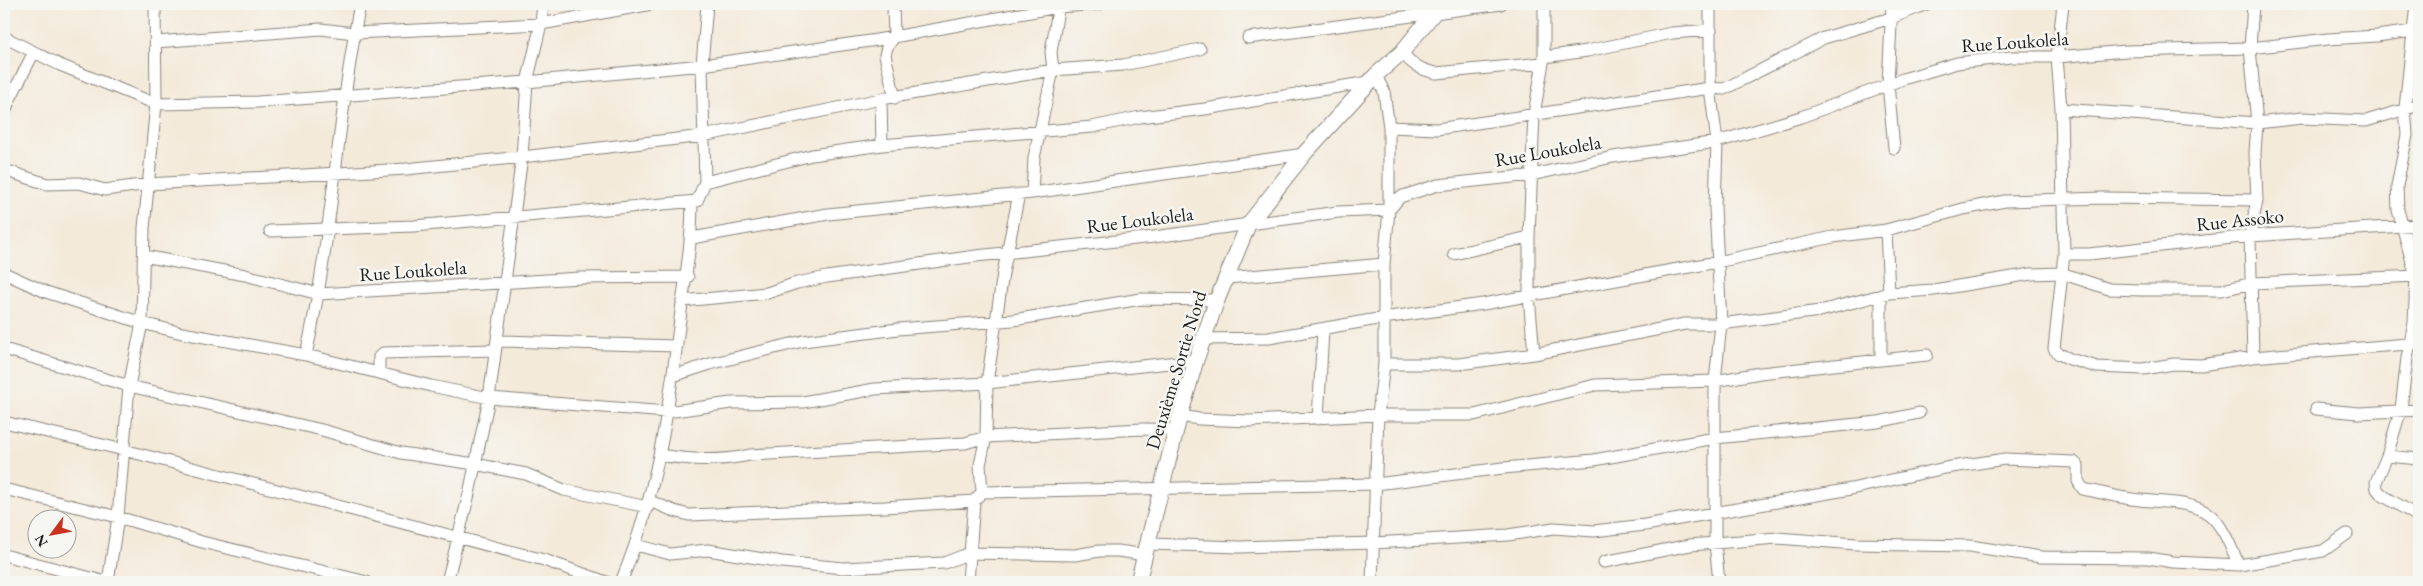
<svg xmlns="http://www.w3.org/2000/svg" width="2423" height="586" font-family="'EB Garamond',serif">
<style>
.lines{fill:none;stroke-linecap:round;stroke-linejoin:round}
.minor-casing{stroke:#88837b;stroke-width:13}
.major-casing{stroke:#88837b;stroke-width:17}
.minor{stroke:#fff;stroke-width:11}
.major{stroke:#fff;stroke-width:15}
.labels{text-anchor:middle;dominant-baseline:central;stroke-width:5;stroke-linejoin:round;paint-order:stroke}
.street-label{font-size:19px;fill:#1c1c1c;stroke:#f6f6f2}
</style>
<rect width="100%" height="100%" fill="#f6f6f2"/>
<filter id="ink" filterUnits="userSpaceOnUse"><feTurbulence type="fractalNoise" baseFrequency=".02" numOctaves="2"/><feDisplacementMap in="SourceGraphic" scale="10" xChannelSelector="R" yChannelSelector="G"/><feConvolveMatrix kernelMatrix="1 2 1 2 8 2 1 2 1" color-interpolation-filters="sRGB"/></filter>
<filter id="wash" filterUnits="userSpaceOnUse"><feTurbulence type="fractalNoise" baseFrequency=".0096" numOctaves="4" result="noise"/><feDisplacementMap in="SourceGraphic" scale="20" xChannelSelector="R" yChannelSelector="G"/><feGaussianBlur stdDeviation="1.12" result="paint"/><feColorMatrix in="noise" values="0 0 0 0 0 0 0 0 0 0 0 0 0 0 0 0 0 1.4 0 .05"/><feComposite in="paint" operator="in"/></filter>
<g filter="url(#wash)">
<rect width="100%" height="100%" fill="#f4eada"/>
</g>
<g filter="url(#ink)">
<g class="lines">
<defs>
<path id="minor" d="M 893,4 L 894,37 L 887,47 L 885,55 L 895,98
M 1710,4 L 1710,88 L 1717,142 L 1715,207 L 1721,324 L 1715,381 L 1715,543 L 1719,582
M 1892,4 L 1888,84 L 1894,148
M 2063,4 L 2057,57 L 2061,109 L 2064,254 L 2054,349 L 2059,354 L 2070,359 L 2097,367 L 2143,369 L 2174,364 L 2201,365 L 2253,357 L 2419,343
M 2416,4 L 2405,108 L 2407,135 L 2397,186 L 2398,210 L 2416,277 L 2414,323 L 2407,358 L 2401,409 L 2387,456 L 2376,482 L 2377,489 L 2382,495 L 2419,517
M 4,37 L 60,65 L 156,104 L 258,102 L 527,82 L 702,65 L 877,40 L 1058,7 L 1100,4
M 1248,38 L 1501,4
M 156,42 L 321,29 L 354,33 L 541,24 L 652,4
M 1402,52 C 1410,64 1421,70 1436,73 L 1543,63
M 1544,57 L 1587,51 L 1672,33 L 1711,30
M 881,99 L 882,145
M 2061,109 L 2257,123 L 2302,118 L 2366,121 L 2419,105
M 4,115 L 9,101 L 34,52
M 1389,127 L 1437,129 L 1710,88 L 1724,89 L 1824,38 L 1891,18 L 1927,4
M 4,170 L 47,184 L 79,183 L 105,190 L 148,184 L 406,169 L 522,157 L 703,136 L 881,99 L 1053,70 L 1123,65 L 1200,49
M 705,182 L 812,155 L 882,145 L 1092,127 L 1140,117 L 1205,109 L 1369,82
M 1032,193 L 1034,158 L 1053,70 L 1051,52 L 1059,4
M 1886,230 L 1889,293
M 270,231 L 414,226 L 697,201 L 705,182 L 702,65 L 707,4
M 692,238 L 828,214 L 1032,193 L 1304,154
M 1454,254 L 1529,237
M 2064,254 L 2089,254 L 2250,236 L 2419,225
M 144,256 L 245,275 L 319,294 L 580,278 L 688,277
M 4,273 L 46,292 L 142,323 L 182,333 L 306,355 L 431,386 L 489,398 L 667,412 L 731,403 L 803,402 L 875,389 L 987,383 L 1196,360
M 1227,278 L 1384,264
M 682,301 L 767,293 L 797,283 L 827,277 L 976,256 L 1154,237 L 1338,212 L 1389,210 L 1400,197 L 1438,185 L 1532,175 L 1613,157 L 1717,142 L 1801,117 L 1903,79 L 1957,63 L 2011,57 L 2057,57 L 2126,51 L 2250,48 L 2328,39 L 2377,36 L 2419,30
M 1203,339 L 1269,338 L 1383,318 L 1483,304 L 1717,262 L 1833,237 L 1886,230 L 1963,209 L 2005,201 L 2105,198 L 2257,200
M 498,341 L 677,346
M 4,349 L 129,386 L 322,430 L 401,453 L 475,464 L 526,474 L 564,490 L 648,507
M 1534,354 L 1529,296 L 1529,237 L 1534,114 L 1544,57 L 1544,4
M 306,355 C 332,239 337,120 360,4
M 2253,357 L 2250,236 L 2257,200 L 2255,153 L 2257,123 L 2250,48 L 2253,4
M 1881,359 L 1881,295
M 1384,364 L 1459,364 L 1534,354 L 1685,324 L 1721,324 L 1820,311 L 1889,293 L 1934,290 L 2031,274 L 2061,273 L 2109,289 L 2141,290 L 2222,290 L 2253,283 L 2419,276
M 379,373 L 379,357 L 383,353 L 495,350
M 673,376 L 710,364 L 803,341 L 898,329 L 1013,320 L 1141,299 L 1217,300
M 2316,409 L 2359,413 L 2419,410
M 1180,416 L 1199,419 L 1249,421 L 1378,415 L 1474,415 L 1595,385 L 1715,381 L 1760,373 L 1927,355
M 1318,419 L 1323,330
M 4,422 L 124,450 L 544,560 L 606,582
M 659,455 C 691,460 718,462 750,455 L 965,443 L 986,437 L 1143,429 L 1176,430
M 2387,456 L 2419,459
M 4,489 L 118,517 L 202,542 L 367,582
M 982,492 L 1376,484 L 1503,468 L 1594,460 L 1715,438 L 1878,422 L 1919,413
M 650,501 L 674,511 L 689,515 L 885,507 L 974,501
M 1149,544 L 1240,547 L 1374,543 L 1508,535 L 1554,528 L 1594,531 L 1645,525 L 1851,489 L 1945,468 L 2005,459 L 2074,462 L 2078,466 L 2078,481 L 2083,489 C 2099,492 2116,497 2132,499 C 2156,503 2190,499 2210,515 C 2224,527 2231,548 2239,565
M 636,545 L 670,554 L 708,550 L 782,562 L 843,568 L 944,563 L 970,553 L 1075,555 L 1099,551 L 1118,551 L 1146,555
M 4,555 L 106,582
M 1604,562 L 1690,545 L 1777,538 L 1856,544 L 1970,546 L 2041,557 L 2149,558 L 2173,562 L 2239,565 L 2323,551 L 2347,534
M 108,582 L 118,517 L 129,386 L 142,323 L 144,228 L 156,104 L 155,4
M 447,582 L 469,494 L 489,398 L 522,157 L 527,82 L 541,24 L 543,4
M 621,582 C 656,498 669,409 680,319 C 685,278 692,245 692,202
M 968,582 L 974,501 L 982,492 L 980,465 L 986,437 L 987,383 L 1003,273 L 1019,194
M 1372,582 L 1378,415 L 1384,364 L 1384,264 L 1389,210 L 1389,127 L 1384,92 L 1376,75"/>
<path id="major" d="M 1138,582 L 1176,430 L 1196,360 L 1217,300 L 1248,225 L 1304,154 L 1376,75 L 1402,52 L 1441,4"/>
</defs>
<use href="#minor" class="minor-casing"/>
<use href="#major" class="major-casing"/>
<use href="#minor" class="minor"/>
<use href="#major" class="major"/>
</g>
</g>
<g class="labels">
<g class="street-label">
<text transform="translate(2015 42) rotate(-4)">Rue Loukolela</text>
<text transform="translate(1548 151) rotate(-10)">Rue Loukolela</text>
<text transform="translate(1140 220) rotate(-7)">Rue Loukolela</text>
<text transform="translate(2240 220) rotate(-6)">Rue Assoko</text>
<text transform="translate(413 271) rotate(-4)">Rue Loukolela</text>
<text transform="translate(1176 370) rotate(-73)">Deuxième Sortie Nord</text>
</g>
</g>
<rect width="2423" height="586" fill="none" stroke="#f6f6f2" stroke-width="20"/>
<g transform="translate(52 534) rotate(238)"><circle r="24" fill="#f6f6f2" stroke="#9f9f9c"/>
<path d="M0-4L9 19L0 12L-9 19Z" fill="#c8321e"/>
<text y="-8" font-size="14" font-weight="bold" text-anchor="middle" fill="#1c1c1c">N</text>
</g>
</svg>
